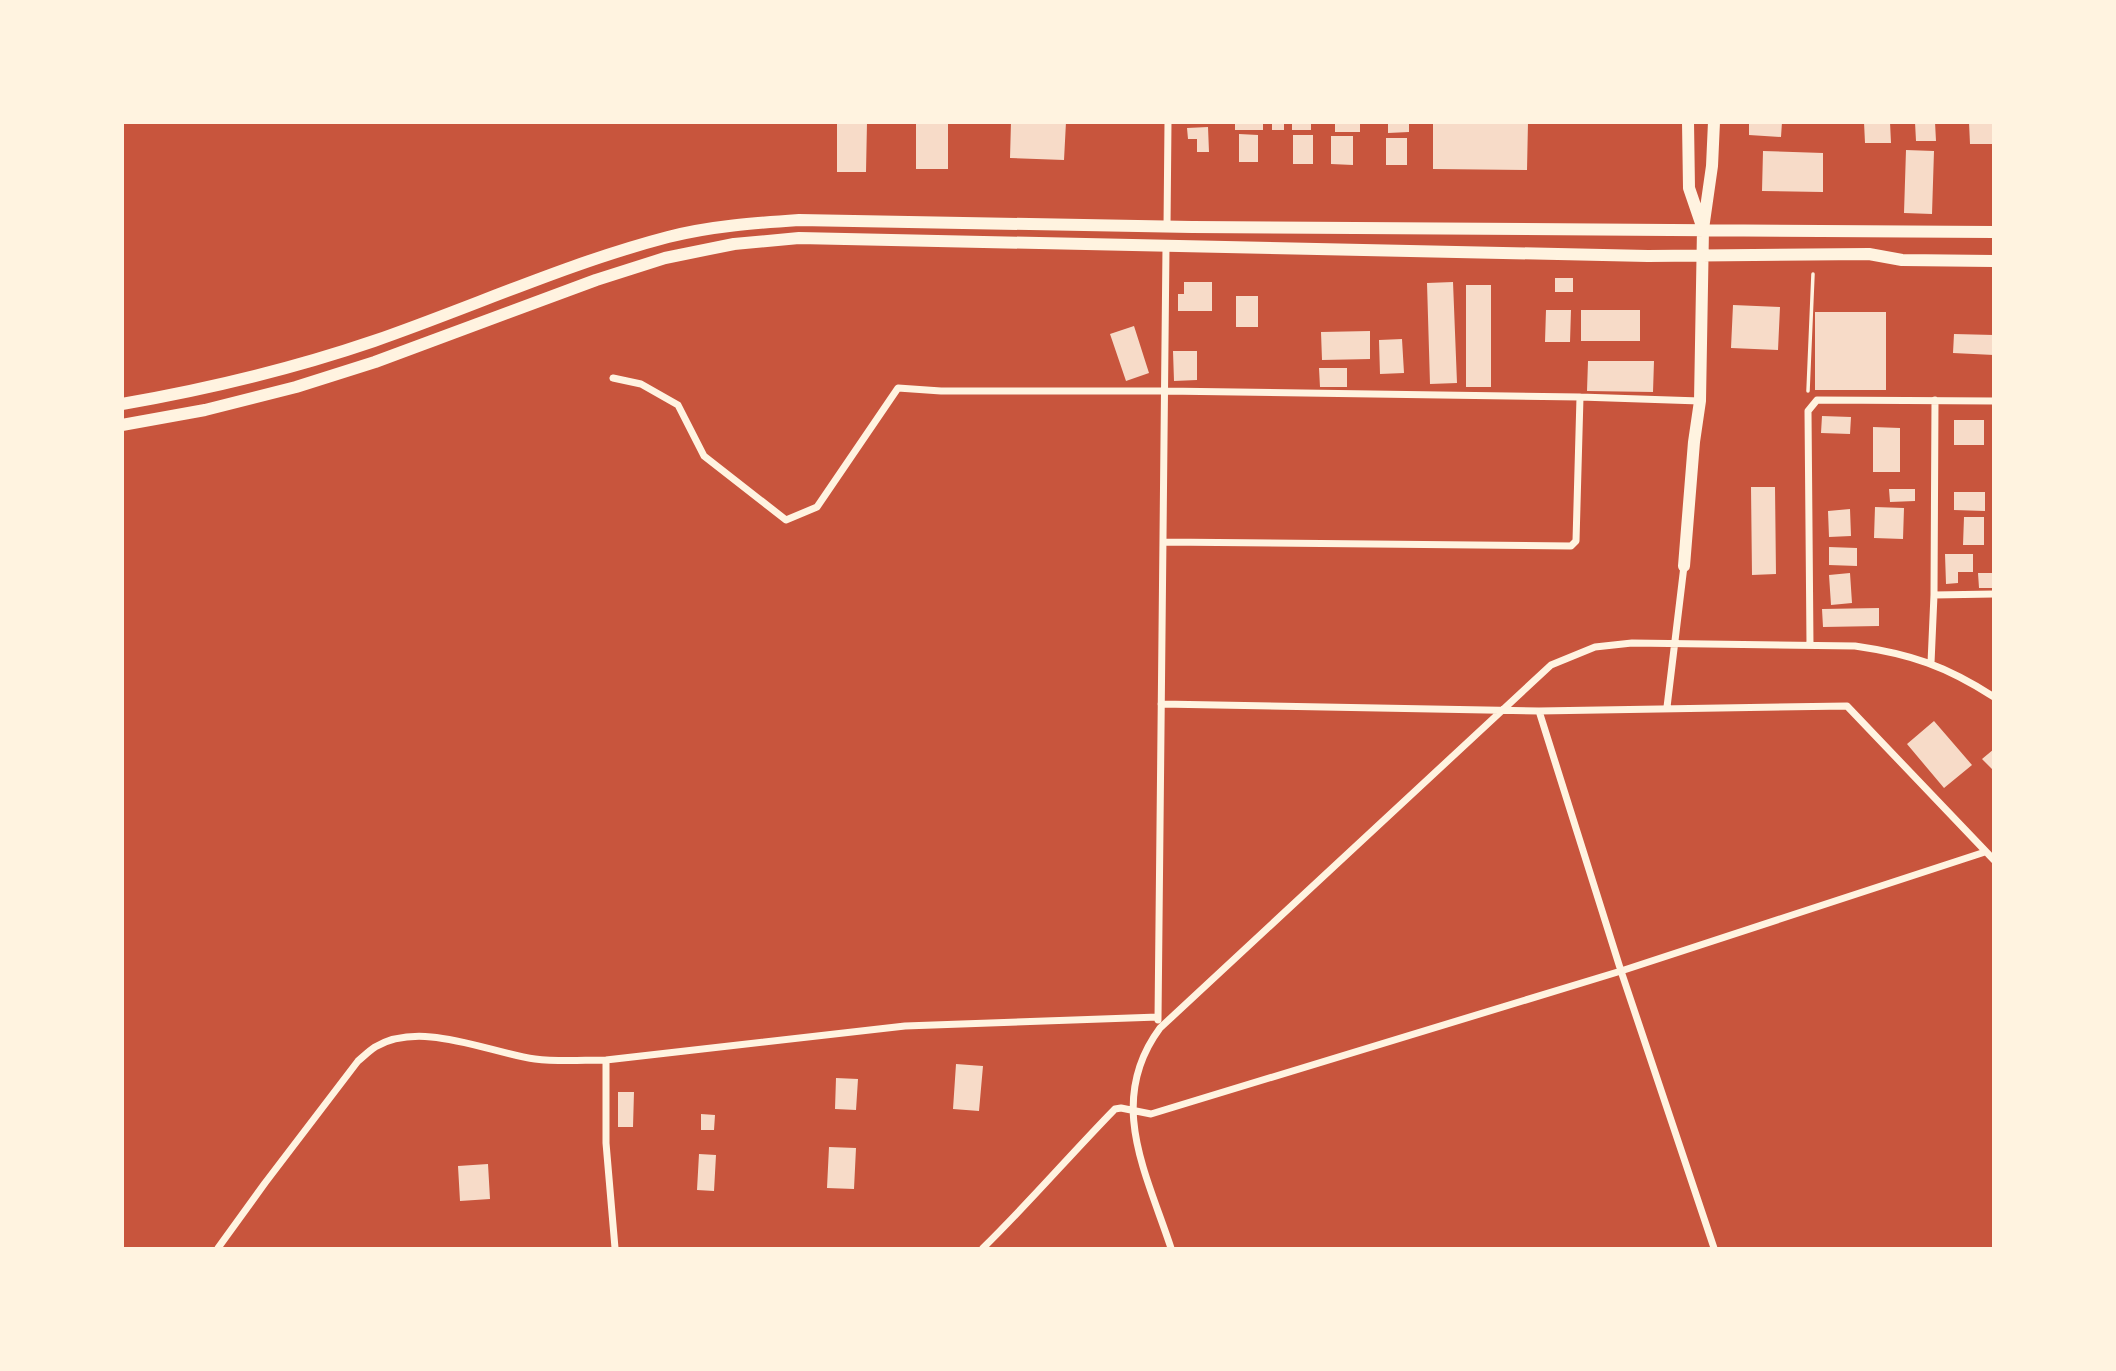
<svg xmlns="http://www.w3.org/2000/svg" width="2116" height="1371" font-family="Quicksand,sans-serif">
<style>
.building{fill:#f7dbc8}
.lines{fill:none;stroke-linecap:round;stroke-linejoin:round}
.path{stroke:#fff3e0;stroke-width:3.5}
.minor{stroke:#fff3e0;stroke-width:7}
.tertiary{stroke:#fff3e0;stroke-width:12}
</style>
<rect width="100%" height="100%" fill="#c8553d"/>
<path class="building" d="M 837,122 L 867,122 L 866,172 L 837,172 Z
M 916,122 L 948,122 L 948,169 L 916,169 Z
M 1011,122 L 1066,122 L 1064,160 L 1010,158 Z
M 1235,122 L 1263,122 L 1263,130 L 1235,130 Z
M 1272,122 L 1284,122 L 1284,130 L 1272,130 Z
M 1292,122 L 1311,122 L 1311,130 L 1292,130 Z
M 1335,122 L 1360,122 L 1360,132 L 1335,132 Z
M 1388,122 L 1409,122 L 1409,132 L 1388,133 Z
M 1433,122 L 1528,122 L 1527,170 L 1433,169 Z
M 1749,122 L 1782,122 L 1781,137 L 1749,135 Z
M 1864,122 L 1890,122 L 1891,143 L 1865,143 Z
M 1915,122 L 1935,122 L 1936,141 L 1916,141 Z
M 1969,122 L 1994,122 L 1994,144 L 1970,144 Z
M 1208,127 L 1209,152 L 1197,152 L 1197,139 L 1188,139 L 1187,128 Z
M 1239,134 L 1258,135 L 1258,162 L 1239,162 Z
M 1293,135 L 1313,135 L 1313,164 L 1293,164 Z
M 1331,136 L 1353,136 L 1353,165 L 1331,164 Z
M 1386,138 L 1407,138 L 1407,165 L 1386,165 Z
M 1906,150 L 1934,151 L 1932,214 L 1904,213 Z
M 1763,151 L 1823,153 L 1823,192 L 1762,191 Z
M 1555,278 L 1573,278 L 1573,292 L 1555,292 Z
M 1184,282 L 1212,282 L 1212,311 L 1178,311 L 1178,294 L 1184,294 Z
M 1453,282 L 1457,383 L 1430,384 L 1427,283 Z
M 1466,285 L 1491,285 L 1491,387 L 1466,387 Z
M 1236,296 L 1258,296 L 1258,327 L 1236,327 Z
M 1733,305 L 1780,307 L 1778,350 L 1731,348 Z
M 1546,310 L 1571,310 L 1570,342 L 1545,342 Z
M 1581,310 L 1640,310 L 1640,341 L 1581,341 Z
M 1815,312 L 1886,312 L 1886,390 L 1815,390 Z
M 1134,326 L 1149,373 L 1126,381 L 1110,334 Z
M 1370,331 L 1370,359 L 1322,360 L 1321,332 Z
M 1954,334 L 1994,335 L 1994,355 L 1953,353 Z
M 1402,339 L 1404,373 L 1380,374 L 1379,340 Z
M 1173,351 L 1197,351 L 1197,380 L 1174,381 Z
M 1588,361 L 1654,361 L 1653,392 L 1587,391 Z
M 1319,368 L 1347,368 L 1347,387 L 1320,387 Z
M 1822,416 L 1851,417 L 1850,434 L 1821,433 Z
M 1954,420 L 1984,420 L 1984,445 L 1954,445 Z
M 1873,427 L 1900,428 L 1900,472 L 1873,472 Z
M 1751,487 L 1775,487 L 1776,574 L 1752,575 Z
M 1889,489 L 1915,489 L 1915,501 L 1890,502 Z
M 1954,492 L 1985,492 L 1985,511 L 1954,510 Z
M 1875,507 L 1904,508 L 1903,539 L 1874,538 Z
M 1850,509 L 1851,536 L 1829,537 L 1828,511 Z
M 1964,517 L 1984,517 L 1984,545 L 1963,545 Z
M 1829,547 L 1857,548 L 1857,566 L 1829,565 Z
M 1945,554 L 1973,554 L 1973,572 L 1958,572 L 1958,583 L 1946,584 Z
M 1850,573 L 1852,603 L 1831,605 L 1829,575 Z
M 1978,573 L 1992,573 L 1992,588 L 1979,588 Z
M 1879,608 L 1879,626 L 1823,627 L 1822,609 Z
M 1934,721 L 1972,765 L 1944,788 L 1907,744 Z
M 1994,749 L 1994,771 L 1982,759 Z
M 956,1064 L 983,1066 L 979,1111 L 953,1109 Z
M 836,1078 L 858,1079 L 856,1110 L 835,1109 Z
M 618,1092 L 634,1092 L 633,1127 L 618,1127 Z
M 701,1114 L 715,1115 L 714,1130 L 701,1130 Z
M 829,1147 L 856,1148 L 854,1189 L 827,1188 Z
M 699,1154 L 716,1155 L 714,1191 L 697,1190 Z
M 488,1164 L 490,1199 L 460,1201 L 458,1166 Z"/>
<g class="lines">
<path class="path" d="M 1808,391 L 1813,274"/>
<path class="minor" d="M 1167,227 L 1168,122
M 613,378 L 641,384 L 678,405 L 704,456 L 786,520 L 817,507 L 898,388 L 941,391 L 1165,391 L 1580,397 L 1700,401
M 1163,542 L 1571,546 L 1576,541 L 1580,397
M 1934,595 L 1994,594
M 1810,645 L 1808,411 L 1817,400 L 1994,401
M 1931,663 L 1934,595 L 1935,400
M 1161,704 L 1539,711 L 1847,706 L 1994,860
M 1667,707 L 1684,566
M 1539,711 L 1621,971 L 1714,1248
M 1158,1020 L 1166,247
M 606,1060 L 606,1143 L 615,1248
M 218,1248 L 265,1183 L 358,1061 C 364,1056 369,1051 375,1047 C 421,1020 487,1052 535,1059 C 559,1062 582,1060 606,1060 L 905,1026 L 1158,1017
M 983,1248 C 1029,1203 1070,1155 1115,1109 L 1121,1108 L 1151,1114 L 1621,971 L 1985,852
M 1171,1248 C 1146,1172 1106,1101 1160,1028 L 1551,665 L 1595,647 L 1632,643 L 1855,646 C 1911,654 1946,666 1994,697"/>
<path class="tertiary" d="M 1688,122 L 1689,188 L 1702,226
M 122,404 C 208,389 292,369 374,341 C 472,307 568,263 668,237 C 711,226 755,223 799,220 L 1192,227 L 1994,232
M 122,425 L 205,410 L 296,387 L 375,362 L 596,280 L 665,258 L 734,244 L 799,238 L 1648,256 L 1869,254 L 1902,260 L 1994,261
M 1684,566 L 1694,442 L 1700,401 L 1703,229 L 1712,166 L 1714,122"/>
</g>
<rect width="2116" height="1371" fill="none" stroke="#fff3e0" stroke-width="248"/>
</svg>
